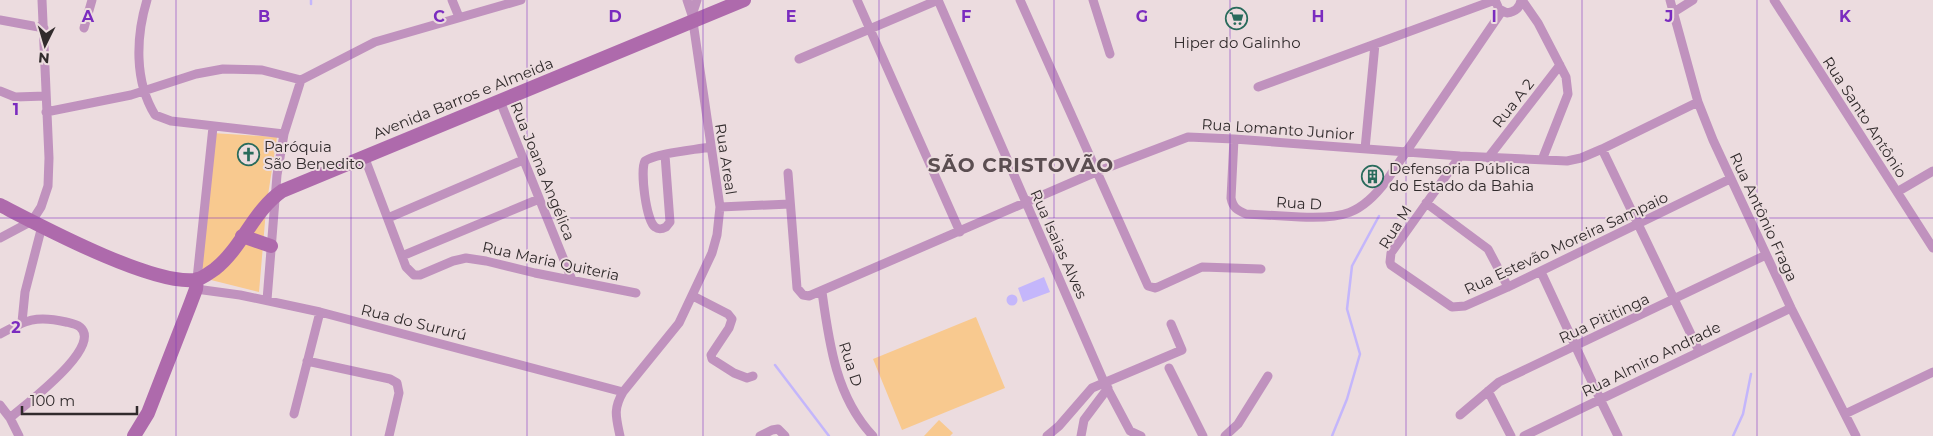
<svg xmlns="http://www.w3.org/2000/svg" width="1933" height="436" font-family="Montserrat,sans-serif">
<style>
.green{fill:#f8c98f}
.water{fill:#c4b6fb}
.lines{fill:none;stroke-linecap:round;stroke-linejoin:round}
.stream{stroke:#c4b6fb;stroke-width:2.5}
.street{stroke:#c092be;stroke-width:9}
.secondary{stroke:#ae6aac;stroke-width:14}
.grid{fill:none;stroke:#7b2cbf;stroke-width:1;stroke-opacity:0.55}
.labels{text-anchor:middle;dominant-baseline:central;stroke-width:4;stroke-linejoin:round;paint-order:stroke}
.poi-label{font-size:15px;fill:#312b2c;stroke:#ecdcdf;text-anchor:start}
.street-label{font-size:15px;fill:#312b2c;stroke:#ecdcdf}
.district-label{font-size:20px;font-weight:bold;letter-spacing:1px;fill:#5b4e51;stroke:#ecdcdf}
.grid-label{font-size:16px;text-anchor:middle;font-weight:bold;fill:#7b2cbf;stroke:#ecdcdf;stroke-width:4;stroke-linejoin:round;paint-order:stroke}
</style>
<rect width="100%" height="100%" fill="#ecdcdf"/>
<path class="green" d="M 212,133 L 277,137 L 268,195 L 224,252 L 209,267 L 197,274 Z
M 266,210 L 259,292 L 207,279 Z
M 976,317 L 1005,388 L 902,430 L 873,359 Z
M 939,420 L 953,433 L 950,436 L 924,436 Z"/>
<path class="water" d="M 1044,277 L 1050,292 L 1023,302 L 1018,288 Z
M1006.5 300a5.5 5.5 0 1 1 11 0a5.5 5.5 0 1 1-11 0Z"/>
<g class="lines">
<path class="stream" d="M 311,4 L 311,0
M 775,365 L 829,436
M 1332,436 L 1347,399 L 1360,354 L 1347,309 L 1352,266 L 1379,216
M 1733,436 L 1743,414 L 1751,374"/>
<path class="street" d="M 147,0 C 136,36 134,81 155,115 L 171,121 L 284,134
M 452,0 L 459,17
M 857,0 L 960,232
M 938,0 L 1104,382 L 1130,431 L 1141,436
M 1020,0 L 1148,286 L 1155,288 L 1158,287 L 1202,267 L 1261,269
M 1093,0 L 1110,54
M 1495,0 L 1499,9 L 1507,13 C 1515,12 1520,8 1521,0
M 1522,0 L 1538,23 L 1566,77 L 1568,94 L 1542,160
M 1670,0 L 1698,102 L 1713,140 L 1791,308 L 1856,436
M 1774,0 L 1933,248
M 1674,12 L 1693,0
M 692,15 L 697,0
M 0,20 L 44,28
M 84,28 L 92,0
M 799,59 L 938,0
M 301,80 L 375,42 L 521,0
M 1258,87 L 1495,0
M 0,91 L 15,97 L 46,96
M 500,101 L 572,280
M 46,112 L 131,95 L 196,74 L 223,69 L 262,70 L 301,80
M 1234,139 L 1231,198 C 1233,208 1237,210 1246,214 C 1264,215 1282,216 1300,217 C 1342,219 1361,215 1387,180 L 1502,11
M 1365,149 L 1375,44
M 1602,149 L 1699,351
M 665,155 L 670,222 L 666,227 C 662,229 659,230 655,227 C 646,221 640,170 645,161 C 657,153 694,150 710,147
M 364,156 L 406,267 L 414,275 L 420,275 L 453,261 L 466,258 L 486,261 L 535,273 L 636,293
M 1460,156 L 1391,253 L 1390,262 L 1391,265 L 1452,307 L 1465,306 L 1508,287 L 1730,179
M 1488,158 L 1560,65
M 788,173 L 797,288 L 803,295 L 809,296 L 1096,172 L 1188,137 L 1234,139 L 1460,156 L 1567,161 L 1581,158 L 1602,149 L 1698,102
M 1897,192 L 1933,171
M 1426,203 L 1488,249 L 1508,287
M 720,207 L 790,204
M 388,218 L 523,160
M 0,238 L 32,221 L 41,207 L 48,186 L 49,158 L 42,0
M 402,256 L 539,199
M 1541,272 L 1600,399 L 1618,436
M 197,279 L 213,127
M 196,289 L 240,295 L 320,312 L 623,392
M 822,292 C 829,343 836,397 873,436
M 693,296 L 728,314 L 732,319 L 729,328 L 711,355 L 712,359 L 734,373 L 747,378 L 753,376
M 267,300 L 277,175 L 284,134 L 301,80
M 22,322 L 25,292 L 42,226
M 0,334 C 26,320 36,315 66,322 C 70,323 76,324 80,327 C 104,347 23,406 10,418
M 307,361 L 390,379 L 397,383 L 399,393 L 389,436
M 1169,368 L 1203,436
M 1488,391 L 1511,436
M 0,405 L 10,418 L 19,436
M 294,414 L 320,312
M 1845,414 L 1933,372
M 1460,415 L 1499,382 L 1766,255
M 620,436 C 616,417 613,409 623,392 L 679,323 L 712,253 L 717,235 L 720,207 L 692,15 L 687,0
M 760,436 L 772,430 L 778,429 L 785,436
M 1047,436 L 1059,426 L 1092,388 L 1182,350 L 1171,324
M 1081,436 L 1084,420 L 1108,388
M 1225,436 L 1238,424 L 1268,376
M 1524,436 L 1791,308"/>
<path class="secondary" d="M 0,205 C 41,226 151,285 195,280 C 202,279 209,273 215,269 C 242,248 253,211 282,191 L 744,0
M 242,236 L 271,246
M 134,436 L 148,413 L 190,305 L 196,289 L 197,279"/>
</g>
<path class="grid" d="M 176,0 L 176,436M 351,0 L 351,436M 527,0 L 527,436M 703,0 L 703,436M 879,0 L 879,436M 1054,0 L 1054,436M 1230,0 L 1230,436M 1406,0 L 1406,436M 1582,0 L 1582,436M 1757,0 L 1757,436M 0,218 L 1933,218"/>
<defs>
<symbol id="supermarket-ring" viewBox="-11 -11 22 22"><circle r="9.5" fill="#ecdcdf" stroke="#296b5c" stroke-width="1.5"/><path d="M-6-5.5h2.5l.6 2H6L4.5 2H-2.5L-4.4-4H-6ZM-1.5 3.2a1.3 1.3 0 1 0 .1 0ZM3 3.2a1.3 1.3 0 1 0 .1 0Z" fill="#296b5c"/></symbol>
<symbol id="church-ring" viewBox="-11 -11 22 22"><circle r="9.5" fill="#ecdcdf" stroke="#296b5c" stroke-width="1.5"/><path d="M-1.2-6h2.4v3.5h3.3v2.4h-3.3V6h-2.4V-.1h-3.3v-2.4h3.3Z" fill="#296b5c"/></symbol>
<symbol id="building-ring" viewBox="-11 -11 22 22"><circle r="9.5" fill="#ecdcdf" stroke="#296b5c" stroke-width="1.5"/><path d="M-4-6H4V6H1V3H-1V6H-4ZM-2.5-4.3h1.7v1.8h-1.7ZM.8-4.3h1.7v1.8H.8ZM-2.5-1h1.7V.8h-1.7ZM.8-1h1.7V.8H.8Z" fill="#296b5c"/></symbol>
</defs>
<g fill-rule="evenodd">
<use href="#supermarket-ring" x="1224" y="6" width="25" height="25"/>
<use href="#church-ring" x="236" y="142" width="25" height="25"/>
<use href="#building-ring" x="1360" y="164" width="25" height="25"/>
</g>
<g class="labels">
<g class="poi-label">
<text x="1237" y="42" text-anchor="middle">Hiper do Galinho</text>
<text x="264" y="146">Paróquia<tspan x="264" dy="17">São Benedito</tspan></text>
<text x="1389" y="168">Defensoria Pública<tspan x="1389" dy="17">do Estado da Bahia</tspan></text>
</g>
<g class="street-label">
<text transform="translate(463 98) rotate(-22)">Avenida Barros e Almeida</text>
<text transform="translate(1513 103) rotate(-52)">Rua A 2</text>
<text transform="translate(1865 117) rotate(57)">Rua Santo Antônio</text>
<text transform="translate(1278 129) rotate(4)">Rua Lomanto Junior</text>
<text transform="translate(726 159) rotate(81)">Rua Areal</text>
<text transform="translate(543 171) rotate(68)">Rua Joana Angélica</text>
<text transform="translate(1299 203) rotate(3)">Rua D</text>
<text transform="translate(1764 217) rotate(65)">Rua Antônio Fraga</text>
<text transform="translate(1395 227) rotate(-58)">Rua M</text>
<text transform="translate(1566 243) rotate(-25)">Rua Estevão Moreira Sampaio</text>
<text transform="translate(1059 244) rotate(66)">Rua Isaias Alves</text>
<text transform="translate(551 261) rotate(12)">Rua Maria Quiteria</text>
<text transform="translate(1604 318) rotate(-25)">Rua Pititinga</text>
<text transform="translate(414 322) rotate(14)">Rua do Sururú</text>
<text transform="translate(1651 359) rotate(-26)">Rua Almiro Andrade</text>
<text transform="translate(851 364) rotate(72)">Rua D</text>
</g>
<g class="district-label">
<text x="1021" y="165">SÃO CRISTOVÃO</text>
</g>
</g>
<g class="grid-label">
<text x="88" y="22">A</text>
<text x="264" y="22">B</text>
<text x="439" y="22">C</text>
<text x="615" y="22">D</text>
<text x="791" y="22">E</text>
<text x="966" y="22">F</text>
<text x="1142" y="22">G</text>
<text x="1318" y="22">H</text>
<text x="1494" y="22">I</text>
<text x="1669" y="22">J</text>
<text x="1845" y="22">K</text>
<text x="16" y="115">1</text>
<text x="16" y="333">2</text>
</g>
<g transform="translate(45 45) rotate(185)" stroke="#ecdcdf" stroke-width="4" paint-order="stroke">
<path d="M0-4L9 19L0 12L-9 19Z" fill="#312b2c"/>
<text y="-8" font-size="14" font-weight="bold" text-anchor="middle" fill="#312b2c">N</text>
</g>
<path d="M22 406v8h115v-8" fill="none" stroke="#312b2c" stroke-width="2.5"/>
<text x="30" y="406" font-size="15" fill="#312b2c" stroke="#ecdcdf" stroke-width="4" paint-order="stroke">100 m</text>
</svg>
